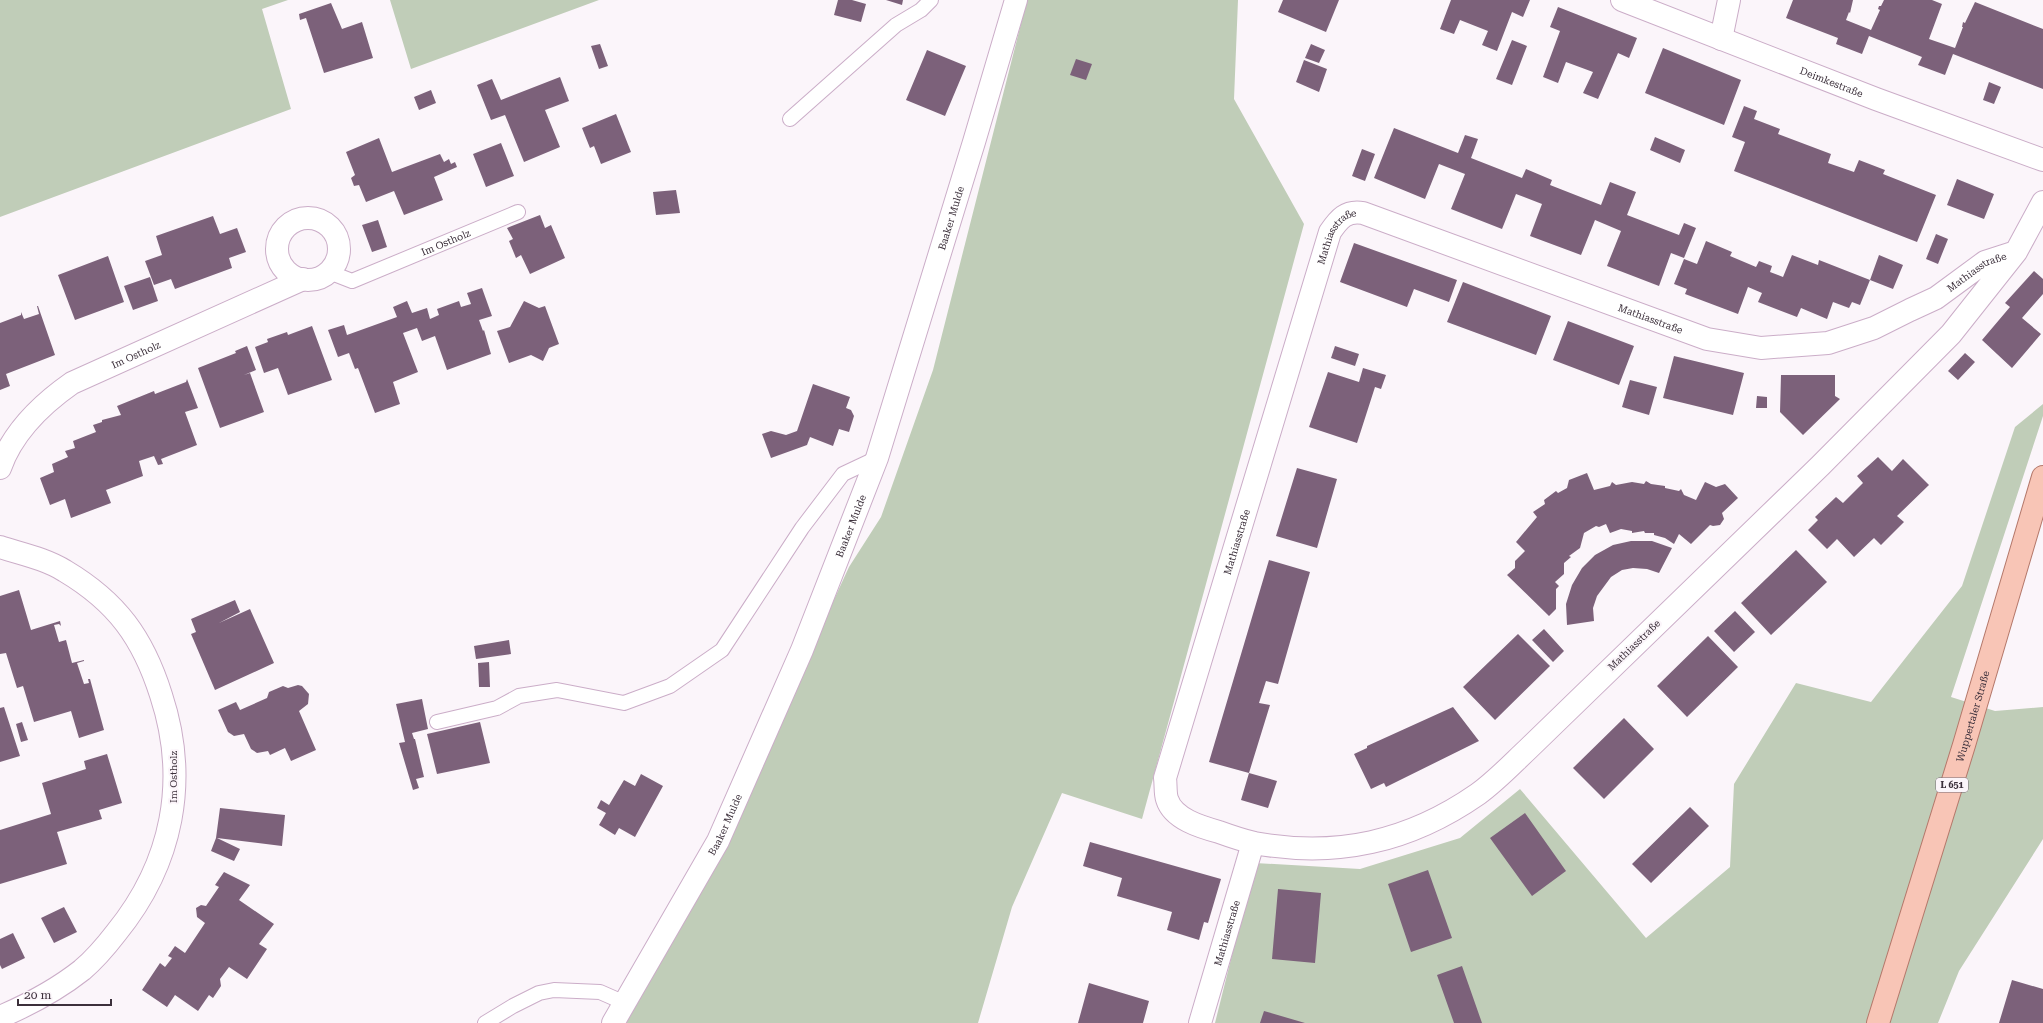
<svg xmlns="http://www.w3.org/2000/svg" width="2043" height="1023" font-family="'Roboto Serif',serif">
<style>
.green{fill:#c0cdb8}
.building{fill:#7c617a}
.lines{fill:none;stroke-linecap:round;stroke-linejoin:round}
.lane-casing{stroke:#cbadc8;stroke-width:16}
.street-casing{stroke:#cbadc8;stroke-width:24}
.primary-casing{stroke:#b4786b;stroke-width:24}
.lane{stroke:#fff;stroke-width:14}
.street{stroke:#fff;stroke-width:22}
.primary{stroke:#f8c5b6;stroke-width:22}
.labels{text-anchor:middle;dominant-baseline:central;stroke-width:4;stroke-linejoin:round;paint-order:stroke}
.shield{fill:#fbf5fa;stroke:#756b74;stroke-width:1}
.shield-label{font-size:9px;font-weight:bold;fill:#3c303b}
.street-label{font-size:10px;fill:#3c303b;stroke:#fbf5fa}
</style>
<rect width="100%" height="100%" fill="#fbf5fa"/>
<path class="green" d="M 0,0 L 288,0 L 262,9 L 291,109 L 0,217 Z
M 390,0 L 599,0 L 411,69 Z
M 1027,0 L 1238,0 L 1234,99 L 1304,224 L 1142,819 L 1062,793 L 1012,907 L 978,1023 L 616,1023 L 722,843 L 849,567 L 881,517 L 933,370 Z
M 2043,404 L 2043,416 L 1951,697 L 1995,711 L 2043,707 L 2043,839 L 1959,971 L 1938,1023 L 1215,1023 L 1255,863 L 1360,869 L 1460,838 L 1520,789 L 1646,938 L 1730,867 L 1734,784 L 1796,683 L 1871,702 L 1962,586 L 2015,427 Z"/>
<path class="building" d="M 838,0 L 852,0 L 866,4 L 861,22 L 834,15 Z
M 886,0 L 903,0 L 902,5 Z
M 1283,0 L 1339,0 L 1326,32 L 1278,12 Z
M 1451,0 L 1530,0 L 1523,17 L 1512,12 L 1497,51 L 1482,45 L 1488,31 L 1460,20 L 1454,34 L 1440,29 Z
M 1793,0 L 1853,0 L 1850,13 L 1849,12 L 1846,20 L 1871,30 L 1880,10 L 1878,9 L 1879,6 L 1881,6 L 1884,0 L 1932,0 L 1942,4 L 1929,39 L 1955,48 L 1963,27 L 1962,27 L 1963,22 L 1965,23 L 1975,2 L 2043,29 L 2043,89 L 1953,54 L 1945,75 L 1918,65 L 1922,57 L 1869,36 L 1862,54 L 1836,44 L 1838,38 L 1786,18 Z
M 331,3 L 342,29 L 362,22 L 373,58 L 324,73 L 306,18 L 300,20 L 299,14 Z
M 1558,7 L 1637,38 L 1629,58 L 1618,53 L 1598,99 L 1583,93 L 1593,72 L 1566,62 L 1558,83 L 1543,77 L 1560,31 L 1550,27 Z
M 1512,40 L 1527,46 L 1512,85 L 1496,79 Z
M 600,44 L 608,66 L 599,69 L 591,46 Z
M 1311,44 L 1325,50 L 1319,63 L 1305,58 Z
M 1663,48 L 1741,80 L 1724,125 L 1645,93 Z
M 927,50 L 966,66 L 945,116 L 906,100 Z
M 1076,59 L 1092,64 L 1086,80 L 1070,75 Z
M 1304,60 L 1327,69 L 1319,92 L 1296,82 Z
M 560,77 L 569,101 L 545,110 L 560,147 L 524,162 L 505,115 L 491,120 L 477,85 L 492,79 L 501,100 Z
M 1989,82 L 2001,87 L 1994,104 L 1983,100 Z
M 431,90 L 436,103 L 419,110 L 414,97 Z
M 1744,106 L 1757,111 L 1754,119 L 1780,129 L 1778,134 L 1831,154 L 1828,163 L 1854,172 L 1859,160 L 1885,170 L 1883,174 L 1936,195 L 1917,242 L 1734,171 L 1745,142 L 1732,137 Z
M 616,114 L 631,152 L 601,164 L 594,146 L 590,148 L 582,128 Z
M 1394,128 L 1458,153 L 1465,135 L 1478,139 L 1471,158 L 1522,178 L 1526,169 L 1552,180 L 1550,185 L 1601,205 L 1610,182 L 1636,192 L 1627,215 L 1679,235 L 1684,223 L 1696,228 L 1684,258 L 1671,253 L 1659,286 L 1607,266 L 1621,231 L 1595,220 L 1581,255 L 1530,236 L 1542,204 L 1516,194 L 1502,229 L 1451,209 L 1465,174 L 1439,164 L 1425,199 L 1374,178 Z
M 1655,137 L 1685,150 L 1680,163 L 1650,150 Z
M 379,138 L 392,172 L 440,154 L 444,162 L 449,159 L 451,164 L 455,162 L 457,167 L 434,177 L 443,200 L 404,215 L 394,191 L 366,202 L 359,185 L 354,186 L 351,178 L 355,175 L 346,152 Z
M 501,143 L 514,176 L 486,187 L 473,154 Z
M 1362,149 L 1375,154 L 1365,181 L 1352,176 Z
M 1957,179 L 1994,194 L 1984,219 L 1947,205 Z
M 676,190 L 680,213 L 656,215 L 653,192 Z
M 540,215 L 545,228 L 551,225 L 565,258 L 530,274 L 521,255 L 516,258 L 509,241 L 513,239 L 507,228 Z
M 213,216 L 220,234 L 237,228 L 246,252 L 229,258 L 232,268 L 175,289 L 171,279 L 154,285 L 145,261 L 162,255 L 156,236 Z
M 378,220 L 387,247 L 372,252 L 362,225 Z
M 1936,234 L 1948,239 L 1938,264 L 1926,259 Z
M 1706,241 L 1732,252 L 1730,256 L 1756,267 L 1759,261 L 1772,266 L 1770,272 L 1783,277 L 1792,255 L 1818,265 L 1819,260 L 1870,280 L 1860,305 L 1852,302 L 1849,308 L 1833,302 L 1827,319 L 1801,308 L 1797,317 L 1758,302 L 1762,293 L 1748,287 L 1738,314 L 1685,294 L 1687,289 L 1674,284 L 1684,259 L 1697,264 Z
M 1354,243 L 1457,280 L 1449,302 L 1414,289 L 1407,307 L 1340,282 Z
M 1879,255 L 1903,265 L 1893,289 L 1870,280 Z
M 108,256 L 124,302 L 75,320 L 58,275 Z
M 2034,271 L 2043,279 L 2043,294 L 2022,318 L 2041,334 L 2012,368 L 1982,340 L 2010,307 L 2005,303 Z
M 150,277 L 158,301 L 133,310 L 124,286 Z
M 1463,282 L 1551,316 L 1536,355 L 1447,322 Z
M 482,288 L 492,316 L 479,320 L 483,331 L 484,330 L 491,354 L 447,370 L 435,336 L 422,341 L 417,328 L 403,333 L 418,372 L 393,382 L 400,404 L 375,413 L 358,368 L 355,369 L 349,353 L 338,357 L 328,330 L 344,325 L 347,335 L 397,317 L 393,307 L 407,301 L 412,313 L 427,308 L 430,319 L 439,315 L 437,309 L 459,301 L 461,307 L 471,304 L 467,293 Z
M 524,301 L 539,308 L 545,306 L 559,344 L 549,348 L 543,361 L 531,355 L 509,363 L 497,331 L 510,327 Z
M 37,306 L 38,306 L 55,355 L 6,374 L 10,386 L 0,390 L 0,323 L 21,315 L 21,312 L 24,319 L 39,314 Z
M 1568,321 L 1634,346 L 1619,385 L 1553,360 Z
M 312,326 L 332,380 L 288,395 L 278,368 L 264,373 L 255,347 L 268,342 L 267,339 L 287,332 L 288,335 Z
M 247,346 L 256,370 L 244,375 L 250,373 L 264,412 L 220,428 L 198,368 L 236,353 L 235,351 Z
M 1335,346 L 1359,354 L 1355,366 L 1331,358 Z
M 1965,353 L 1975,362 L 1958,380 L 1948,371 Z
M 1674,356 L 1744,373 L 1733,415 L 1663,398 Z
M 1363,368 L 1386,375 L 1381,389 L 1375,387 L 1357,443 L 1309,427 L 1328,372 L 1359,382 Z
M 1781,375 L 1835,375 L 1835,396 L 1840,399 L 1803,435 L 1780,412 Z
M 187,379 L 198,408 L 185,412 L 197,445 L 161,459 L 163,464 L 158,465 L 154,456 L 139,461 L 143,476 L 106,490 L 111,503 L 71,518 L 65,499 L 50,505 L 40,478 L 54,472 L 52,464 L 68,457 L 65,451 L 75,448 L 73,441 L 96,432 L 93,425 L 102,422 L 102,420 L 121,415 L 117,406 L 154,391 L 155,394 L 186,382 Z
M 1630,380 L 1657,387 L 1649,415 L 1622,407 Z
M 813,384 L 850,397 L 846,408 L 851,410 L 854,416 L 849,432 L 839,429 L 833,446 L 810,437 L 807,445 L 771,458 L 762,434 L 771,431 L 786,435 L 797,431 Z
M 1757,396 L 1767,397 L 1767,408 L 1756,408 Z
M 1878,457 L 1892,471 L 1903,459 L 1929,485 L 1897,516 L 1904,522 L 1881,545 L 1874,538 L 1854,557 L 1837,539 L 1827,549 L 1808,530 L 1818,520 L 1815,517 L 1836,497 L 1843,503 L 1863,483 L 1857,476 Z
M 1297,468 L 1337,479 L 1317,548 L 1276,536 Z
M 1587,473 L 1594,490 L 1610,486 L 1612,482 L 1616,485 L 1632,482 L 1644,484 L 1646,481 L 1651,484 L 1665,486 L 1665,488 L 1679,491 L 1681,489 L 1684,495 L 1696,500 L 1705,482 L 1716,487 L 1725,484 L 1738,498 L 1722,513 L 1724,519 L 1720,525 L 1713,526 L 1710,525 L 1691,544 L 1679,534 L 1674,544 L 1665,538 L 1654,535 L 1654,533 L 1645,533 L 1644,531 L 1632,533 L 1632,531 L 1621,529 L 1610,533 L 1606,524 L 1599,527 L 1596,526 L 1584,533 L 1580,548 L 1569,556 L 1571,557 L 1564,563 L 1564,574 L 1555,582 L 1559,586 L 1556,589 L 1556,609 L 1549,616 L 1507,575 L 1515,568 L 1515,561 L 1525,551 L 1516,542 L 1537,517 L 1533,512 L 1545,504 L 1544,500 L 1556,491 L 1558,493 L 1567,488 L 1569,480 Z
M 1631,541 L 1652,541 L 1672,548 L 1659,573 L 1647,569 L 1633,568 L 1622,570 L 1611,577 L 1597,596 L 1593,608 L 1594,621 L 1567,625 L 1566,604 L 1572,585 L 1582,568 L 1595,555 L 1613,545 Z
M 1796,550 L 1827,582 L 1771,635 L 1741,603 Z
M 1269,560 L 1310,572 L 1278,684 L 1266,681 L 1259,703 L 1270,705 L 1249,773 L 1277,781 L 1268,808 L 1241,800 L 1249,773 L 1209,762 Z
M 19,590 L 31,630 L 60,621 L 61,626 L 59,624 L 54,625 L 59,642 L 66,640 L 72,663 L 84,660 L 84,661 L 77,663 L 84,684 L 89,683 L 88,679 L 90,679 L 104,730 L 79,738 L 71,711 L 34,722 L 23,686 L 17,688 L 6,653 L 0,654 L 0,596 Z
M 235,600 L 240,612 L 219,623 L 250,609 L 274,663 L 215,690 L 191,634 L 196,632 L 191,619 Z
M 1735,611 L 1755,632 L 1734,652 L 1714,631 Z
M 1544,629 L 1564,651 L 1553,662 L 1532,640 Z
M 1518,634 L 1550,666 L 1495,720 L 1463,687 Z
M 1708,636 L 1738,667 L 1687,717 L 1657,686 Z
M 509,640 L 511,654 L 476,659 L 474,646 Z
M 489,662 L 490,687 L 479,687 L 478,663 Z
M 298,685 L 302,686 L 309,694 L 308,704 L 299,711 L 316,750 L 291,761 L 285,748 L 270,755 L 268,751 L 257,753 L 251,749 L 244,734 L 234,736 L 228,732 L 218,710 L 236,702 L 240,710 L 267,698 L 269,692 L 283,686 L 288,688 Z
M 422,699 L 428,729 L 412,733 L 414,739 L 415,739 L 424,777 L 416,779 L 419,788 L 413,790 L 399,743 L 405,742 L 396,704 Z
M 4,707 L 20,756 L 0,762 L 0,708 Z
M 1453,707 L 1479,741 L 1386,787 L 1384,783 L 1371,789 L 1354,754 L 1367,748 L 1367,746 Z
M 1624,718 L 1654,749 L 1604,799 L 1573,768 Z
M 22,722 L 28,740 L 21,742 L 16,724 Z
M 480,722 L 490,763 L 437,774 L 427,734 Z
M 107,754 L 122,803 L 99,810 L 102,819 L 57,832 L 67,864 L 0,884 L 0,830 L 51,814 L 42,783 L 86,769 L 84,761 Z
M 641,774 L 663,786 L 635,837 L 619,828 L 615,835 L 599,825 L 606,813 L 597,808 L 601,800 L 609,805 L 624,780 L 635,786 Z
M 1690,807 L 1709,826 L 1651,883 L 1632,864 Z
M 220,808 L 285,815 L 282,846 L 217,838 L 240,849 L 234,861 L 211,851 L 216,838 Z
M 1525,813 L 1566,871 L 1532,896 L 1490,838 Z
M 1090,842 L 1221,879 L 1208,923 L 1204,922 L 1199,940 L 1167,930 L 1172,912 L 1117,896 L 1122,878 L 1083,866 Z
M 1428,870 L 1452,938 L 1411,952 L 1388,884 Z
M 224,872 L 250,885 L 239,900 L 274,924 L 259,944 L 267,949 L 247,979 L 229,967 L 220,979 L 221,986 L 213,998 L 209,995 L 198,1011 L 175,995 L 167,1007 L 142,990 L 160,963 L 165,967 L 172,958 L 168,956 L 175,946 L 185,953 L 205,923 L 197,917 L 196,908 L 201,905 L 206,906 L 219,887 L 215,885 Z
M 1278,889 L 1321,893 L 1315,963 L 1272,959 Z
M 64,907 L 77,932 L 54,943 L 41,918 Z
M 13,933 L 25,958 L 2,969 L 0,965 L 0,939 Z
M 1462,966 L 1482,1023 L 1454,1023 L 1437,975 Z
M 2012,980 L 2043,989 L 2043,1023 L 1999,1023 Z
M 1089,983 L 1149,1001 L 1143,1023 L 1078,1023 Z
M 1264,1011 L 1305,1023 L 1260,1023 Z"/>
<g class="lines">
<defs>
<g id="lane">
<path d="M 790,119 L 896,25 L 921,10 L 931,0"/>
<path id="s1" d="M 329,272 L 352,281 L 518,212"/>
<path d="M 437,722 L 497,708 L 519,696 L 557,690 L 624,703 L 670,686 L 722,650 L 802,528 L 843,474 L 877,458"/>
<path d="M 485,1023 L 513,1006 L 539,993 L 554,990 L 600,992 L 625,1003"/>
</g>
<g id="street">
<path id="s2" d="M 1622,0 L 1876,99 L 2043,160"/>
<path d="M 1721,39 L 1729,0"/>
<circle cx="308" cy="249" r="31"/>
<path id="s3" d="M 2016,252 L 1951,334 L 1820,466 L 1528,749 C 1512,764 1496,781 1478,794 C 1409,842 1337,858 1254,843 C 1242,840 1230,836 1219,832 C 1201,827 1173,819 1167,799 C 1165,793 1166,785 1165,778 L 1330,232 C 1339,219 1346,210 1363,213 L 1707,339 L 1761,348 L 1828,343 L 1874,328 L 1910,310 L 1936,298 L 1985,262 L 2016,252 L 2043,202"/>
<path id="s4" d="M 0,468 C 13,431 42,404 72,383 L 303,279"/>
<path d="M 0,547 C 22,554 46,559 65,571 C 117,602 143,638 161,695 C 189,780 173,863 116,933 C 106,946 95,959 82,970 C 58,989 28,1005 0,1017"/>
<path id="s5" d="M 613,1023 L 718,841 L 802,650 L 877,458 L 974,142 L 1016,0"/>
<path id="s6" d="M 1200,1023 L 1253,843"/>
</g>
<g id="primary">
<path id="s7" d="M 1878,1023 L 1964,745 L 2043,477"/>
</g>
</defs>
<use href="#lane" class="lane-casing"/>
<use href="#street" class="street-casing"/>
<use href="#primary" class="primary-casing"/>
<use href="#lane" class="lane"/>
<use href="#street" class="street"/>
<use href="#primary" class="primary"/>
</g>
<g class="labels">
<rect class="shield" x="1936" y="778" width="32" height="14" rx="3"/>
<g class="shield-label">
<text x="1952" y="785">L 651</text>
</g>
<g class="street-label">
<text stroke="none"><textPath href="#s2" startOffset="225">Deimkestraße</textPath></text>
<text stroke="none"><textPath href="#s5" startOffset="876">Baaker Mulde</textPath></text>
<text stroke="none"><textPath href="#s3" startOffset="1693">Mathiasstraße</textPath></text>
<text stroke="none"><textPath href="#s1" startOffset="126">Im Ostholz</textPath></text>
<text stroke="none"><textPath href="#s3" startOffset="2388">Mathiasstraße</textPath></text>
<text stroke="none"><textPath href="#s3" startOffset="2040">Mathiasstraße</textPath></text>
<text stroke="none"><textPath href="#s4" startOffset="183">Im Ostholz</textPath></text>
<text stroke="none"><textPath href="#s5" startOffset="552">Baaker Mulde</textPath></text>
<text stroke="none"><textPath href="#s3" startOffset="1369">Mathiasstraße</textPath></text>
<text transform="translate(1634 645) rotate(-44)">Mathiasstraße</text>
<text stroke="none"><textPath href="#s7" startOffset="321">Wuppertaler Straße</textPath></text>
<text transform="translate(173 777) rotate(-90)">Im Ostholz</text>
<text stroke="none"><textPath href="#s5" startOffset="228">Baaker Mulde</textPath></text>
<text stroke="none"><textPath href="#s6" startOffset="94">Mathiasstraße</textPath></text>
</g>
</g>
<path d="M18 999v6h93v-6" fill="none" stroke="#3c303b" stroke-width="2"/>
<text x="24" y="999" font-size="12" fill="#3c303b" stroke="#fbf5fa" stroke-width="3" paint-order="stroke">20 m</text>
</svg>
